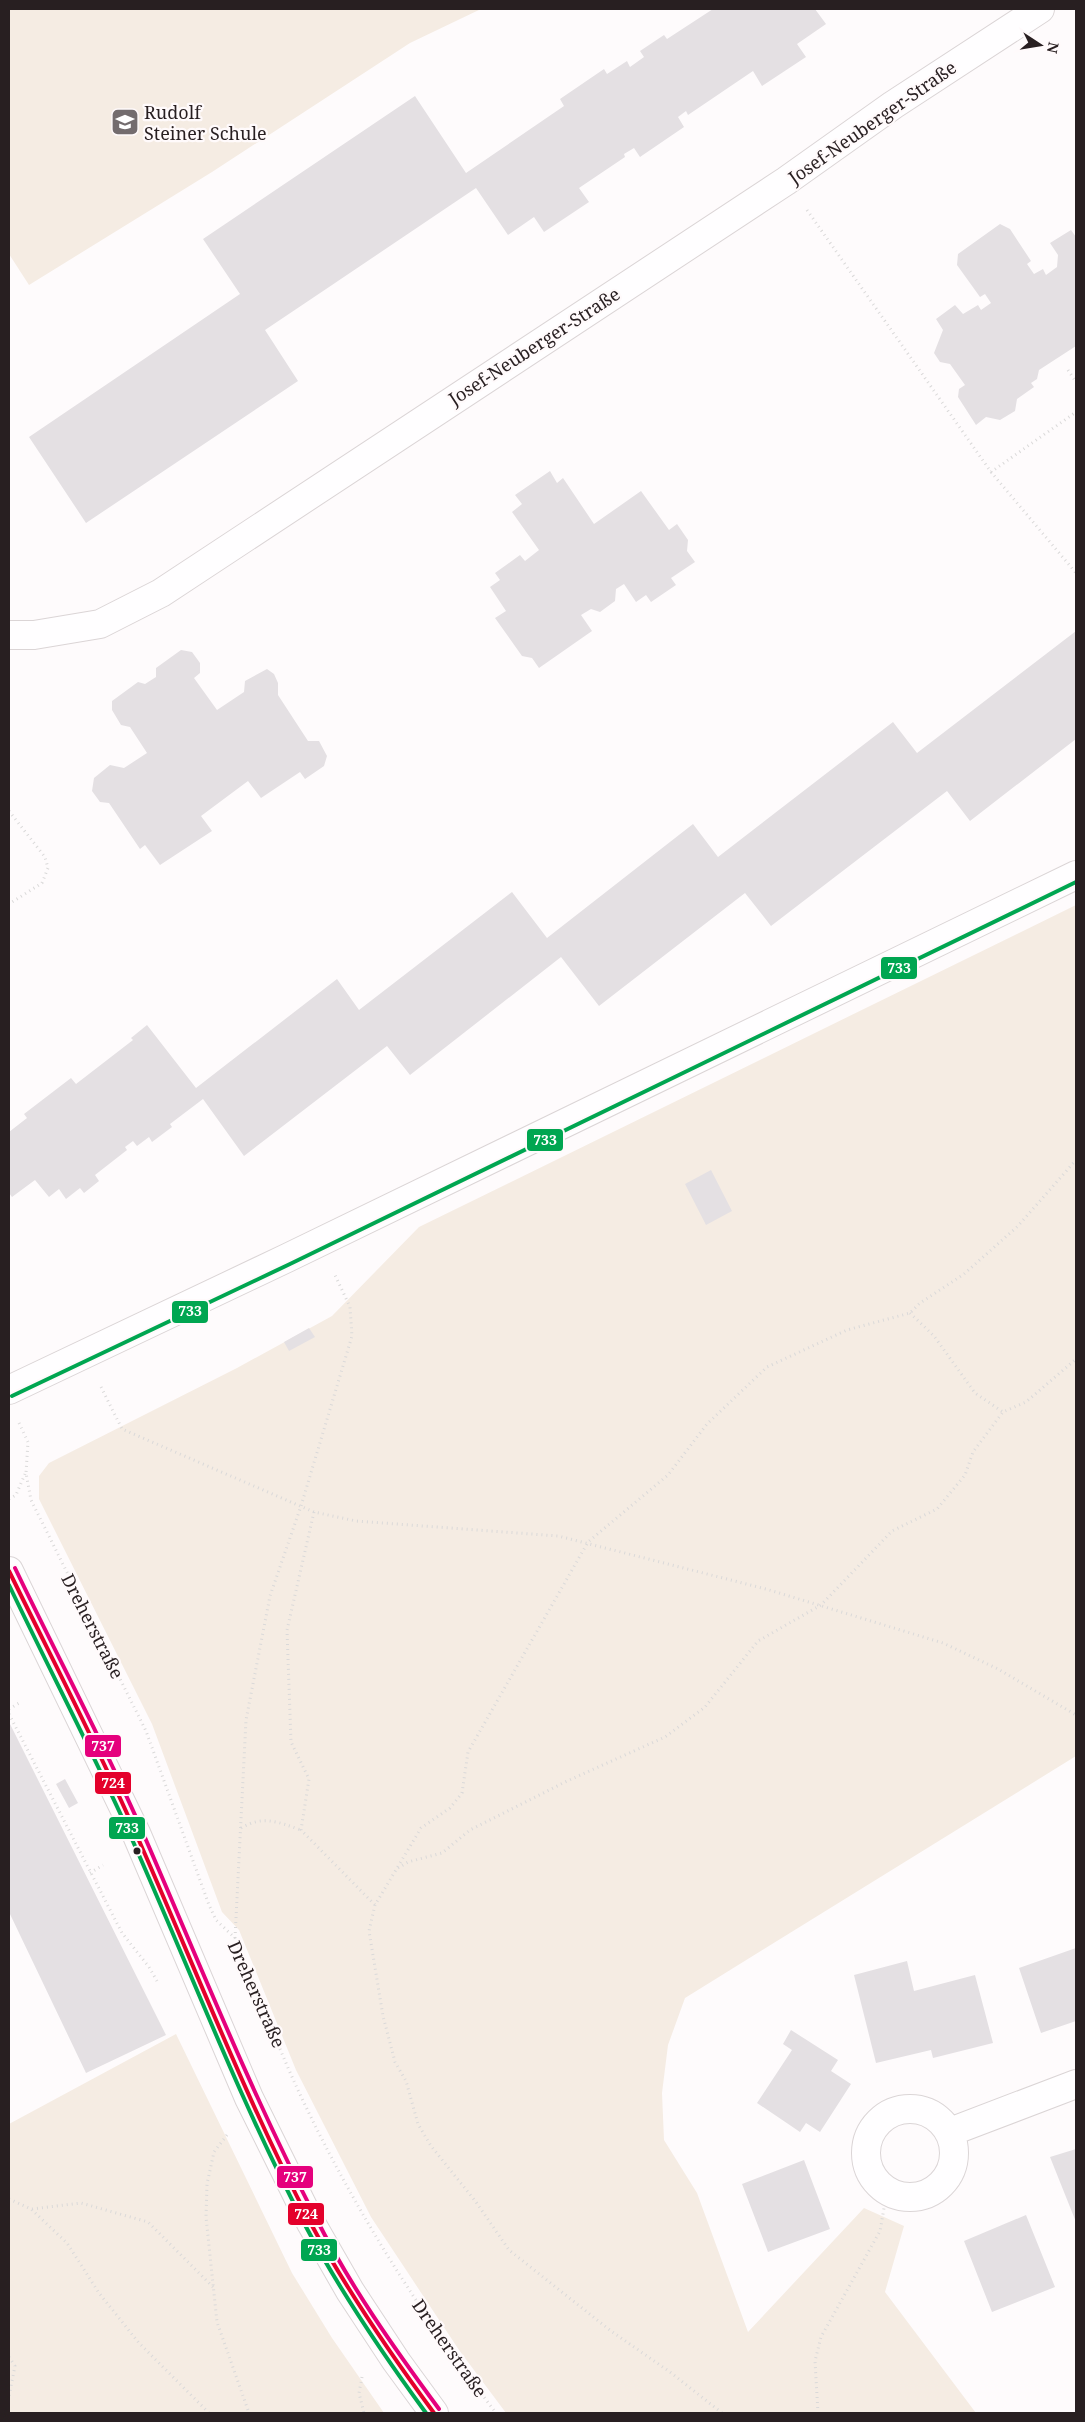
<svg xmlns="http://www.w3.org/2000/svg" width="1085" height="2422" font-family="'Noto Serif',serif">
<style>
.green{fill:#f5ece3}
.building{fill:#e4e0e3}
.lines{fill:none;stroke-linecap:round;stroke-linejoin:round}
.street-casing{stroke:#dbd5d6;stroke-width:30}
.secondary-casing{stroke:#dbd5d6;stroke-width:30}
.path{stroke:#dad9d9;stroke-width:3;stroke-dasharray:1 4;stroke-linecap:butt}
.street{stroke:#fffeff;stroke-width:28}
.secondary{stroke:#fffeff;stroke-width:28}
.bus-1-casing{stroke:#fffafb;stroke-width:8}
.bus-2-casing{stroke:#fffafb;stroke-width:8}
.bus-3-casing{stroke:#fffafb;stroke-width:8}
.bus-1{stroke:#e4002b;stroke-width:4}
.bus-2{stroke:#00a651;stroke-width:4}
.bus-3{stroke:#e5007d;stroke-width:4}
.bus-dot{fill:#281f21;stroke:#fffafb;stroke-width:2}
.labels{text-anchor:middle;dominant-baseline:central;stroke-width:4.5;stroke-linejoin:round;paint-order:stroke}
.poi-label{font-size:18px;fill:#281f21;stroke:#fffafb;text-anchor:start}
.street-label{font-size:18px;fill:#281f21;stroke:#fffafb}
.line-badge{stroke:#fffafb;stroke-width:2}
.badge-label{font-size:14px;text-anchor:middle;font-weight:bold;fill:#fff}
</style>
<rect width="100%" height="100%" fill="#fefbfc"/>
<path class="green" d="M 9,9 L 481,9 L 410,43 L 212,172 L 29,285 L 9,254 Z
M 1076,905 L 1076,1756 L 685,1998 L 668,2045 L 662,2093 L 664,2140 L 697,2193 L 748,2332 L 864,2208 L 904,2226 L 885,2292 L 976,2413 L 506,2413 L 459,2350 L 371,2217 L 296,2070 L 239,1930 L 222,1912 L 152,1724 L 39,1499 L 39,1476 L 49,1463 L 237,1368 L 332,1316 L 419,1227 Z
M 176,2034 L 292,2273 L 332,2338 L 384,2413 L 9,2413 L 9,2124 Z"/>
<path class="building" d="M 713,9 L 815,9 L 826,24 L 797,44 L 806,57 L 762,86 L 753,71 L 688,115 L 686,111 L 678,117 L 684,127 L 640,157 L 634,148 L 624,154 L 625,157 L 579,188 L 589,202 L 544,232 L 534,217 L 508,235 L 476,188 L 335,283 L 265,330 L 298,381 L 86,523 L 29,437 L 240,294 L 203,239 L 415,96 L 466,173 L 564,106 L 560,99 L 604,69 L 607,74 L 627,61 L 630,67 L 644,57 L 640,51 L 664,35 L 667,39 Z
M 1000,224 L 1010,229 L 1031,261 L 1027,264 L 1034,274 L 1043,269 L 1046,275 L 1057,267 L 1058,255 L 1050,243 L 1071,230 L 1076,237 L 1076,346 L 1039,370 L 1037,379 L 1031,383 L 1034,387 L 1017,399 L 1015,411 L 1000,420 L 986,417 L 976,425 L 958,397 L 959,389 L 965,385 L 950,364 L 940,362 L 934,353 L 943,330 L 936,319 L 955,305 L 963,314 L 978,305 L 981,310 L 991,303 L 985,294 L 980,297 L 957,265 L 958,254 Z
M 550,471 L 557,483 L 563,478 L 594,524 L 641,491 L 669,530 L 677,524 L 688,540 L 687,551 L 695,562 L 671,578 L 676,585 L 651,602 L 646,595 L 636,602 L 624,584 L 616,589 L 615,601 L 600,612 L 591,609 L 581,615 L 592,631 L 539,668 L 532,658 L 522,656 L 495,618 L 506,611 L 490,587 L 500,580 L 495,573 L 520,555 L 525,561 L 539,550 L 512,512 L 522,504 L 515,495 Z
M 1076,631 L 1076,739 L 970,821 L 947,791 L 771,926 L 745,893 L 599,1006 L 561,957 L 410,1075 L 387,1046 L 244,1156 L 203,1099 L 170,1124 L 172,1127 L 152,1142 L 149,1137 L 137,1146 L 133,1141 L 125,1147 L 127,1150 L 95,1175 L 99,1181 L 84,1193 L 80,1188 L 66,1199 L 59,1189 L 49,1197 L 35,1180 L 12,1197 L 9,1193 L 9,1132 L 27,1118 L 24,1114 L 71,1078 L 76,1084 L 133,1040 L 131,1038 L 147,1025 L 196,1088 L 337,979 L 359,1010 L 512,892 L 547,938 L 693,824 L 718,857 L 893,722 L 917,753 Z
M 181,650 L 192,652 L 200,663 L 200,673 L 194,678 L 217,710 L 244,692 L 245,681 L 267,669 L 274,674 L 278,683 L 278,695 L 308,741 L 319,741 L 327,756 L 324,766 L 305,779 L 300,772 L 261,798 L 248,781 L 201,816 L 212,831 L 160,865 L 145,845 L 140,849 L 109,803 L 100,802 L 92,791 L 94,778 L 110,765 L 124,768 L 147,753 L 130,727 L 121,725 L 112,710 L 112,701 L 138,682 L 145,684 L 156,677 L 156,668 Z
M 711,1170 L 732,1211 L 706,1225 L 685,1184 Z
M 309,1328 L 315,1337 L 289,1351 L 284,1342 Z
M 9,1722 L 166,2035 L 86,2073 L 9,1912 Z
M 65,1779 L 78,1803 L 69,1808 L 56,1784 Z
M 1076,1948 L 1076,2021 L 1041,2033 L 1019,1968 Z
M 907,1961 L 914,1991 L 975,1975 L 993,2043 L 933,2058 L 931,2050 L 876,2063 L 854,1975 Z
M 791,2030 L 838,2060 L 831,2071 L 851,2084 L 820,2132 L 806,2123 L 800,2132 L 757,2103 L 792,2050 L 783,2044 Z
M 1076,2149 L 1076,2222 L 1050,2157 Z
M 804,2160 L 830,2229 L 768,2252 L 742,2184 Z
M 1026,2215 L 1055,2287 L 992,2312 L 964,2241 Z"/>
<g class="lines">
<defs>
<path id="street" d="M 9,635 L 34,635 L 100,624 L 161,593 L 786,181 L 893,105 L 1040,9
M866 2153a44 44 0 1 1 88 0a44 44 0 1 1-88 0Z
M 950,2132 L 1076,2084"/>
<path id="secondary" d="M 9,1390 L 287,1258 L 1076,875
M 9,1571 L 136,1833 L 249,2098 L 311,2223 L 350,2291 L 396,2361 L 434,2413"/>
</defs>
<use href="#street" class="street-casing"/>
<use href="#secondary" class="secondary-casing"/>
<path class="path" d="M 807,210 L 991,472 L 1076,412
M 1068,370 L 1076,382
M 991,472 L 1076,573
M 9,811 L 45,857 L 48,868 L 42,883 L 9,904
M 910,1313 L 934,1336 L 975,1393 L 1003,1412
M 101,1387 L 122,1429 L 314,1512 L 356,1521 L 558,1536 L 766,1589 L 943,1643 L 998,1669 L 1076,1715
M 19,1423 L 28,1442 L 26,1473 L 31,1500 L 146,1731 L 209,1905 L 216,1920 L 235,1938 C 259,1995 280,2054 307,2109 C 359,2217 424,2318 496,2413
M 9,1499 L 16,1495 L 25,1474
M 314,1512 L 287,1630 L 291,1742 L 309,1779 L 301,1830 L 375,1905
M 9,1709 L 19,1703
M 9,1714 L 122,1933 L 149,1967 L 157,1981
M 241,1828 C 263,1815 278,1822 301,1830
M 398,1868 L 408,1862 L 442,1853 L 470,1830 L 565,1782 L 665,1737 L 705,1707 L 758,1641 L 821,1605 L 892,1531 L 937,1509 L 965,1475 L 973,1452 L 1003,1412 L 1026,1402 L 1076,1359
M 90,1873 L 103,1865
M 235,1938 L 246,1720 L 270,1596 L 301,1506 L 352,1336 L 350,1307 L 335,1275
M 227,2135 L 214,2152 L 207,2184 L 206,2217 L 217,2322 L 249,2413
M 9,2199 L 31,2209 L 67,2243 L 99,2293 L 139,2343 L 209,2413
M 32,2209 L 81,2203 L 148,2222 L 213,2287
M 9,2357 L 15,2366 L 9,2396
M 362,2377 L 359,2393 L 364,2413
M 722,2413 L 670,2372 L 611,2331 L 509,2250 L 476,2202 L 431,2146 L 418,2124 L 406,2081 L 395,2062 L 383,2016 L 369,1931 L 375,1905 L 421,1828 L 450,1808 L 462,1793 L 468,1752 L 588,1542 L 668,1475 L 707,1424 L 767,1367 L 847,1330 L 910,1313 L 920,1303 L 964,1274 L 1018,1226 L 1076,1160
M 818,2413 L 815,2361 L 821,2337 L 880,2231 L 887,2191"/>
<use href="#street" class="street"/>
<use href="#secondary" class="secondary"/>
<defs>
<path id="bus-1" d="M 9,1571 C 52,1659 98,1746 137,1836 C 194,1965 245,2097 310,2222 C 346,2289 389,2352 434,2413"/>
<path id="bus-2" d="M 12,1396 L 290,1264 L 1076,882
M 9,1585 C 49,1669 93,1752 131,1837 C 189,1967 239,2099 305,2225 C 340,2291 382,2353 426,2413"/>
<path id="bus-3" d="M 15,1568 C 57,1656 104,1743 143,1833 C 199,1962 251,2093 316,2218 C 350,2286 394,2348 439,2409"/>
</defs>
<use href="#bus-1" class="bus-1-casing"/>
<use href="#bus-2" class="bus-2-casing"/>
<use href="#bus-3" class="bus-3-casing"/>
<use href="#bus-1" class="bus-1"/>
<use href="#bus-2" class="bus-2"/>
<use href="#bus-3" class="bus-3"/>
</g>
<defs>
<symbol id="school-square" viewBox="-11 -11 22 22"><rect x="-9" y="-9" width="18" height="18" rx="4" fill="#736c6e" stroke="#fffafb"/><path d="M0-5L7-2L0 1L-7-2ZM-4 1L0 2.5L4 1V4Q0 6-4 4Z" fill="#fff"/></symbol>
</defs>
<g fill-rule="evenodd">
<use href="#school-square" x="109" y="106" width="32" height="32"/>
</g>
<circle class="bus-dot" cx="137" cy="1851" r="4.5"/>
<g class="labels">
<g class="poi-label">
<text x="144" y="112">Rudolf<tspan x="144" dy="21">Steiner Schule</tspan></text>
</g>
<g class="street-label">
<text transform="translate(872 122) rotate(-35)">Josef-Neuberger-Straße</text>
<text transform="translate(534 346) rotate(-33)">Josef-Neuberger-Straße</text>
<text transform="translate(93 1626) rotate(63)">Dreherstraße</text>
<text transform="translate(257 1994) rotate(66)">Dreherstraße</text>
<text transform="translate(450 2348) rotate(55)">Dreherstraße</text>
</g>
</g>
<g class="line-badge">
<rect x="880" y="956" width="38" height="24" rx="5" fill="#00a651"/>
<rect x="526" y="1128" width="38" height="24" rx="5" fill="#00a651"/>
<rect x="171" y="1300" width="38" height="24" rx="5" fill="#00a651"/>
<rect x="84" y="1734" width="38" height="24" rx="5" fill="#e5007d"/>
<rect x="94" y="1771" width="38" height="24" rx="5" fill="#e4002b"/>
<rect x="108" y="1816" width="38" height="24" rx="5" fill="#00a651"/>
<rect x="276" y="2165" width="38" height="24" rx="5" fill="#e5007d"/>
<rect x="287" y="2202" width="38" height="24" rx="5" fill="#e4002b"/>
<rect x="300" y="2238" width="38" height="24" rx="5" fill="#00a651"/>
</g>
<g class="badge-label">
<text x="899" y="973">733</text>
<text x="545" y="1145">733</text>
<text x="190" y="1316">733</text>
<text x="103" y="1751">737</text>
<text x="113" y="1788">724</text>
<text x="127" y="1833">733</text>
<text x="295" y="2182">737</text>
<text x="306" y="2219">724</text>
<text x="319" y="2255">733</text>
</g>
<rect width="1085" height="2422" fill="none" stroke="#281f21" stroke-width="20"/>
<g transform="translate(1040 45) rotate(102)" stroke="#fffafb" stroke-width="4" paint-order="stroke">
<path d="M0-4L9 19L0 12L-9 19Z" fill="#281f21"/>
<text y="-8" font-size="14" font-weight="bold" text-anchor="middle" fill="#281f21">N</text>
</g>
</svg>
